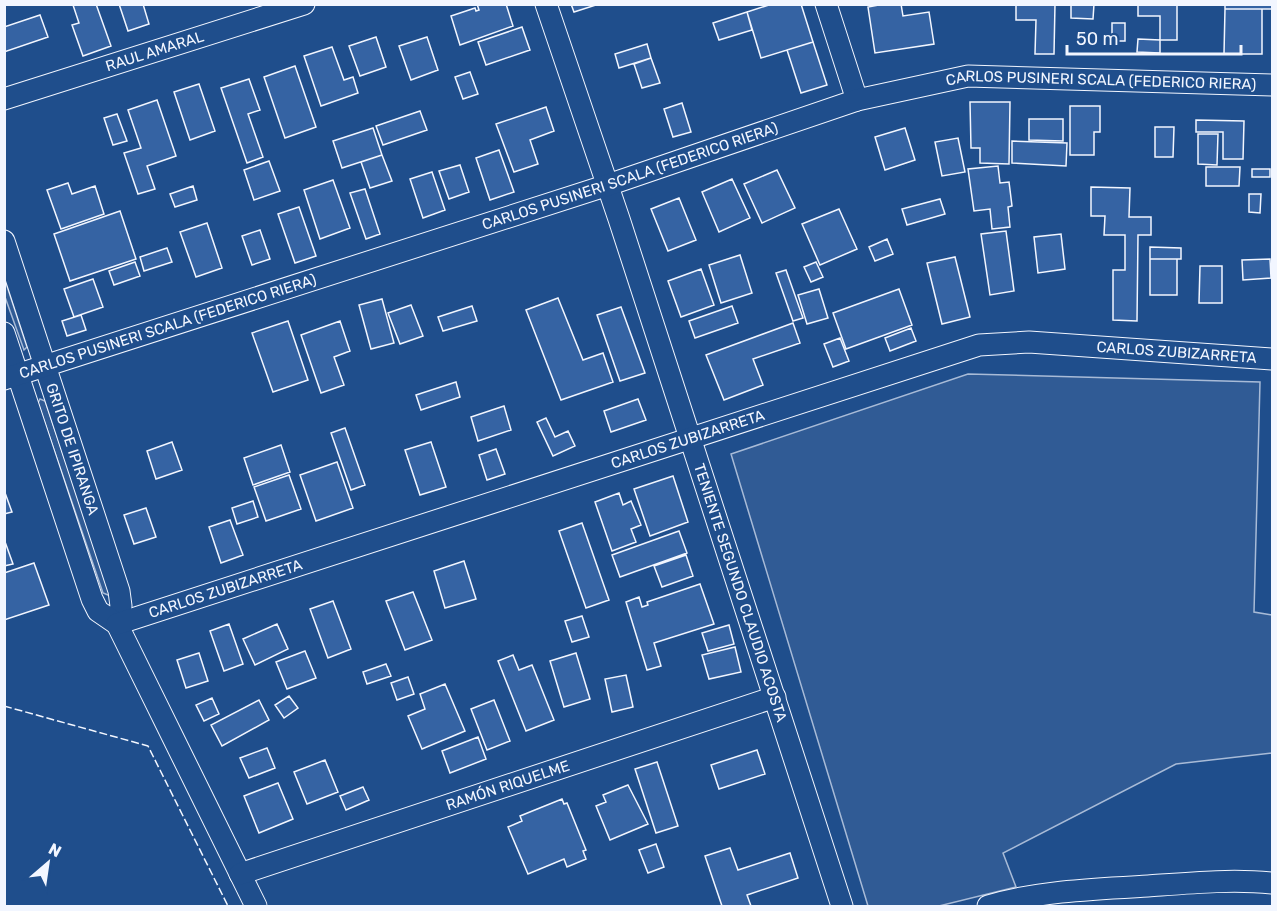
<svg xmlns="http://www.w3.org/2000/svg" width="1277" height="911" font-family="Rubik,sans-serif">
<style>
.built{fill:#305b95;stroke:#a8bbd7;stroke-width:1.5}
.building{fill:#3563a3;stroke:#f2f6ff;stroke-width:1.5}
.lines{fill:none;stroke-linecap:round;stroke-linejoin:round}
.minor-casing{stroke:#f2f6ff;stroke-width:23}
.minor{stroke:#1f4e8c;stroke-width:21}
.fence{stroke:#f2f6ff;stroke-width:1.5;stroke-dasharray:8 3;stroke-linecap:butt}
.labels{text-anchor:middle;dominant-baseline:central;stroke-width:4.5;stroke-linejoin:round;paint-order:stroke}
.street-label{font-size:15px;fill:#f2f6ff;stroke:#1f4e8c}
</style>
<rect width="100%" height="100%" fill="#1f4e8c"/>
<path class="built" d="M 4,277 L 27,347 L 24,350 L 5,297 Z
M 968,374 L 1260,382 L 1254,612 L 1272,615 L 1272,753 L 1176,764 L 1003,853 L 1016,887 L 939,906 L 868,906 L 731,454 Z
M 40,399 L 45,401 L 110,591 L 108,595 L 103,593 L 38,403 Z"/>
<path class="building" d="M 96,4 L 111,46 L 83,56 L 72,25 L 79,23 L 73,5 Z
M 119,4 L 143,4 L 149,24 L 128,31 Z
M 477,4 L 506,4 L 513,26 L 460,45 L 451,16 L 475,8 L 476,11 L 479,10 Z
M 571,4 L 596,4 L 596,5 L 574,12 Z
M 772,4 L 801,4 L 813,42 L 761,58 L 747,12 Z
M 884,4 L 901,4 L 903,16 L 929,12 L 934,44 L 875,53 L 868,7 Z
M 1016,4 L 1055,4 L 1054,54 L 1035,54 L 1036,20 L 1016,20 Z
M 1071,4 L 1094,4 L 1093,19 L 1071,18 Z
M 1138,4 L 1177,4 L 1177,40 L 1160,40 L 1160,16 L 1138,16 Z
M 1225,4 L 1272,4 L 1272,9 L 1225,9 Z
M 1225,9 L 1262,9 L 1262,54 L 1224,54 Z
M 747,12 L 752,30 L 719,40 L 713,23 Z
M 40,15 L 48,37 L 4,52 L 4,27 Z
M 1112,23 L 1125,23 L 1125,41 L 1112,41 Z
M 522,27 L 530,50 L 486,65 L 478,42 Z
M 376,37 L 386,67 L 360,76 L 349,46 Z
M 427,37 L 438,70 L 411,80 L 399,46 Z
M 1138,39 L 1160,40 L 1160,53 L 1137,52 Z
M 813,42 L 827,85 L 801,93 L 787,50 Z
M 647,44 L 651,58 L 619,68 L 615,54 Z
M 332,47 L 344,80 L 353,77 L 358,93 L 321,106 L 304,56 Z
M 651,58 L 660,83 L 642,88 L 634,64 Z
M 295,66 L 316,127 L 285,138 L 264,77 Z
M 470,72 L 478,94 L 463,99 L 455,77 Z
M 249,79 L 260,110 L 248,114 L 263,157 L 247,163 L 221,88 Z
M 199,84 L 215,131 L 190,140 L 174,92 Z
M 157,100 L 176,156 L 147,166 L 155,189 L 138,194 L 124,153 L 141,148 L 128,110 Z
M 970,102 L 1010,102 L 1009,164 L 980,163 L 980,148 L 971,148 Z
M 682,103 L 691,132 L 673,137 L 664,109 Z
M 1070,106 L 1100,106 L 1100,132 L 1094,132 L 1094,155 L 1070,155 Z
M 546,107 L 554,131 L 530,140 L 538,164 L 514,172 L 496,124 Z
M 420,111 L 427,130 L 383,145 L 376,126 Z
M 117,114 L 127,141 L 113,145 L 104,118 Z
M 1029,119 L 1063,119 L 1063,141 L 1029,140 Z
M 1196,120 L 1244,121 L 1243,159 L 1223,159 L 1223,132 L 1196,132 Z
M 1155,127 L 1174,127 L 1173,157 L 1155,157 Z
M 373,128 L 382,155 L 342,168 L 333,141 Z
M 905,128 L 915,160 L 885,170 L 875,137 Z
M 1198,134 L 1218,134 L 1217,165 L 1198,164 Z
M 958,138 L 965,172 L 942,176 L 935,142 Z
M 1012,141 L 1067,143 L 1066,166 L 1012,163 Z
M 499,150 L 514,192 L 490,200 L 476,158 Z
M 382,155 L 392,181 L 370,188 L 361,162 Z
M 269,161 L 280,191 L 254,200 L 244,170 Z
M 460,165 L 469,192 L 449,199 L 439,171 Z
M 998,166 L 1000,183 L 1009,182 L 1012,206 L 1008,207 L 1010,227 L 992,229 L 990,209 L 974,211 L 968,169 Z
M 1206,167 L 1240,167 L 1239,186 L 1206,186 Z
M 1252,169 L 1270,169 L 1270,177 L 1252,177 Z
M 777,170 L 795,208 L 762,223 L 744,184 Z
M 432,172 L 445,210 L 423,218 L 410,179 Z
M 732,179 L 750,218 L 719,232 L 702,192 Z
M 333,180 L 350,228 L 320,239 L 304,190 Z
M 68,183 L 72,194 L 95,186 L 104,214 L 61,229 L 47,190 Z
M 193,186 L 197,200 L 175,207 L 170,194 Z
M 1091,187 L 1130,188 L 1129,217 L 1151,217 L 1151,235 L 1138,235 L 1137,321 L 1113,320 L 1113,270 L 1125,270 L 1125,235 L 1104,235 L 1105,216 L 1091,216 Z
M 365,189 L 380,234 L 366,239 L 350,193 Z
M 1249,194 L 1261,194 L 1260,213 L 1249,212 Z
M 679,198 L 696,240 L 668,251 L 651,209 Z
M 940,199 L 945,214 L 907,225 L 902,209 Z
M 299,207 L 316,256 L 295,263 L 278,214 Z
M 839,209 L 857,249 L 820,265 L 802,224 Z
M 120,211 L 136,259 L 70,281 L 54,234 Z
M 207,223 L 222,268 L 196,277 L 180,232 Z
M 260,230 L 270,259 L 252,265 L 242,236 Z
M 1006,231 L 1014,291 L 990,295 L 981,234 Z
M 1061,234 L 1065,269 L 1038,273 L 1034,237 Z
M 887,239 L 893,254 L 875,261 L 869,247 Z
M 1150,247 L 1181,248 L 1181,259 L 1150,259 Z
M 167,248 L 172,262 L 144,271 L 140,257 Z
M 740,255 L 752,293 L 721,303 L 709,265 Z
M 955,257 L 970,317 L 942,324 L 927,263 Z
M 1150,259 L 1177,259 L 1177,295 L 1150,295 Z
M 1270,259 L 1271,278 L 1243,280 L 1242,260 Z
M 135,262 L 140,276 L 114,285 L 109,271 Z
M 816,262 L 823,277 L 811,282 L 804,267 Z
M 1200,266 L 1222,266 L 1222,303 L 1199,303 Z
M 701,269 L 714,305 L 681,317 L 668,281 Z
M 786,270 L 803,318 L 793,321 L 776,273 Z
M 93,279 L 103,307 L 74,317 L 64,289 Z
M 819,289 L 828,318 L 807,324 L 798,295 Z
M 899,289 L 912,325 L 846,349 L 833,313 Z
M 558,298 L 583,360 L 603,353 L 613,382 L 561,400 L 526,310 Z
M 382,299 L 394,343 L 371,349 L 359,305 Z
M 411,305 L 423,336 L 400,344 L 388,313 Z
M 472,306 L 477,321 L 443,331 L 438,317 Z
M 732,306 L 738,323 L 695,338 L 689,321 Z
M 621,307 L 645,373 L 620,381 L 597,315 Z
M 81,315 L 86,330 L 67,336 L 62,321 Z
M 288,321 L 308,380 L 273,392 L 252,333 Z
M 340,321 L 350,351 L 334,357 L 344,385 L 321,393 L 301,335 Z
M 793,323 L 800,343 L 753,359 L 763,385 L 724,400 L 706,355 Z
M 911,328 L 916,341 L 890,351 L 885,338 Z
M 840,338 L 849,361 L 833,367 L 824,344 Z
M 456,382 L 460,397 L 421,410 L 416,395 Z
M 638,399 L 646,420 L 611,432 L 604,411 Z
M 504,406 L 511,430 L 478,441 L 471,417 Z
M 546,418 L 555,437 L 568,431 L 575,446 L 553,456 L 537,422 Z
M 345,428 L 365,485 L 351,490 L 331,433 Z
M 172,442 L 182,470 L 156,479 L 147,451 Z
M 431,442 L 446,487 L 420,495 L 405,450 Z
M 281,445 L 290,472 L 253,485 L 244,458 Z
M 496,449 L 505,474 L 487,480 L 479,455 Z
M 337,462 L 353,508 L 316,521 L 300,475 Z
M 289,475 L 301,509 L 266,521 L 254,487 Z
M 673,476 L 688,522 L 650,536 L 634,489 Z
M 4,490 L 12,512 L 4,514 Z
M 619,493 L 623,505 L 631,501 L 641,525 L 631,529 L 636,542 L 612,551 L 595,502 Z
M 253,501 L 258,517 L 237,524 L 232,508 Z
M 146,508 L 156,537 L 134,544 L 124,515 Z
M 230,520 L 243,555 L 221,563 L 209,527 Z
M 582,523 L 609,600 L 586,608 L 559,531 Z
M 679,531 L 687,553 L 620,577 L 612,555 Z
M 4,539 L 13,564 L 4,566 Z
M 686,555 L 693,576 L 662,587 L 654,566 Z
M 464,561 L 476,599 L 445,608 L 434,571 Z
M 34,563 L 49,605 L 4,620 L 4,573 Z
M 700,584 L 714,624 L 654,643 L 661,666 L 647,670 L 626,602 L 639,597 L 642,607 L 648,605 L 647,602 Z
M 413,592 L 432,640 L 405,650 L 386,601 Z
M 333,601 L 351,649 L 328,658 L 310,609 Z
M 582,616 L 589,637 L 572,642 L 565,621 Z
M 229,624 L 243,664 L 224,671 L 210,631 Z
M 277,624 L 288,649 L 255,665 L 243,639 Z
M 729,625 L 734,644 L 708,651 L 702,633 Z
M 735,647 L 741,672 L 709,679 L 702,655 Z
M 305,651 L 316,678 L 287,689 L 276,662 Z
M 199,653 L 208,681 L 186,688 L 177,660 Z
M 576,653 L 590,699 L 564,707 L 550,661 Z
M 513,655 L 519,670 L 532,665 L 554,720 L 526,731 L 498,661 Z
M 386,664 L 391,676 L 367,684 L 363,672 Z
M 626,675 L 633,707 L 612,712 L 605,679 Z
M 408,677 L 414,694 L 397,700 L 391,683 Z
M 445,684 L 465,731 L 422,749 L 408,716 L 425,709 L 420,694 Z
M 289,696 L 298,708 L 284,718 L 275,705 Z
M 212,698 L 219,714 L 204,721 L 196,705 Z
M 259,700 L 269,720 L 222,746 L 211,725 Z
M 494,700 L 510,741 L 487,750 L 471,709 Z
M 478,737 L 486,759 L 450,773 L 442,751 Z
M 267,748 L 275,768 L 249,778 L 240,758 Z
M 757,750 L 765,774 L 719,789 L 711,765 Z
M 325,760 L 338,792 L 307,804 L 294,772 Z
M 657,762 L 678,826 L 656,833 L 635,769 Z
M 278,783 L 293,819 L 259,833 L 244,796 Z
M 628,785 L 648,824 L 610,840 L 596,806 L 606,802 L 603,795 Z
M 363,787 L 369,800 L 346,810 L 340,796 Z
M 562,799 L 564,804 L 567,803 L 586,850 L 583,851 L 586,859 L 567,867 L 564,859 L 528,874 L 508,827 L 522,821 L 520,816 Z
M 656,844 L 664,867 L 648,873 L 639,850 Z
M 730,848 L 738,870 L 790,853 L 798,878 L 747,895 L 751,906 L 722,906 L 705,856 Z"/>
<g class="lines">
<defs>
<g id="minor">
<path id="s1" d="M 546,4 L 619,219 L 842,906"/>
<path d="M 826,4 L 857,100"/>
<path id="s2" d="M 4,99 L 304,4"/>
<path id="s3" d="M 4,241 L 119,591 L 121,606 L 117,624"/>
<path d="M 4,333 L 92,599 L 98,611 L 117,624 L 256,906"/>
<path id="s4" d="M 4,379 L 608,185 L 857,100 L 968,76 L 1272,85"/>
<path id="s5" d="M 117,624 L 979,345 L 1029,342 L 1272,359"/>
<path id="s6" d="M 240,874 L 775,697"/>
<path d="M 988,906 C 1039,891 1094,889 1148,886 C 1189,883 1231,879 1272,883"/>
</g>
</defs>
<use href="#minor" class="minor-casing"/>
<use href="#minor" class="minor"/>
<path class="fence" d="M 4,706 L 148,746 L 228,906"/>
</g>
<g class="labels">
<g class="street-label">
<text stroke="none"><textPath href="#s2" startOffset="158">RAUL AMARAL</textPath></text>
<text stroke="none"><textPath href="#s4" startOffset="1144">CARLOS PUSINERI SCALA (FEDERICO RIERA)</textPath></text>
<text stroke="none"><textPath href="#s4" startOffset="658">CARLOS PUSINERI SCALA (FEDERICO RIERA)</textPath></text>
<text stroke="none"><textPath href="#s4" startOffset="172">CARLOS PUSINERI SCALA (FEDERICO RIERA)</textPath></text>
<text stroke="none"><textPath href="#s5" startOffset="1104">CARLOS ZUBIZARRETA</textPath></text>
<text stroke="none"><textPath href="#s5" startOffset="600">CARLOS ZUBIZARRETA</textPath></text>
<text stroke="none"><textPath href="#s3" startOffset="219">GRITO DE IPIRANGA</textPath></text>
<text stroke="none"><textPath href="#s5" startOffset="114">CARLOS ZUBIZARRETA</textPath></text>
<text stroke="none"><textPath href="#s1" startOffset="620">TENIENTE SEGUNDO CLAUDIO ACOSTA</textPath></text>
<text stroke="none"><textPath href="#s6" startOffset="282">RAMÓN RIQUELME</textPath></text>
</g>
</g>
<rect width="1277" height="911" fill="none" stroke="#f2f6ff" stroke-width="12"/>
<g transform="translate(48 863) rotate(29)" stroke="#1f4e8c" stroke-width="4.5" paint-order="stroke">
<path d="M0-4.5L10 22L0 15L-10 22Z" fill="#f2f6ff"/>
<text y="-9" font-size="16" font-weight="bold" text-anchor="middle" fill="#f2f6ff">N</text>
</g>
<path d="M1067 45v9h174v-9" fill="none" stroke="#f2f6ff" stroke-width="3"/>
<text x="1076" y="45" font-size="18" fill="#f2f6ff" stroke="#1f4e8c" stroke-width="4.5" paint-order="stroke">50 m</text>
</svg>
